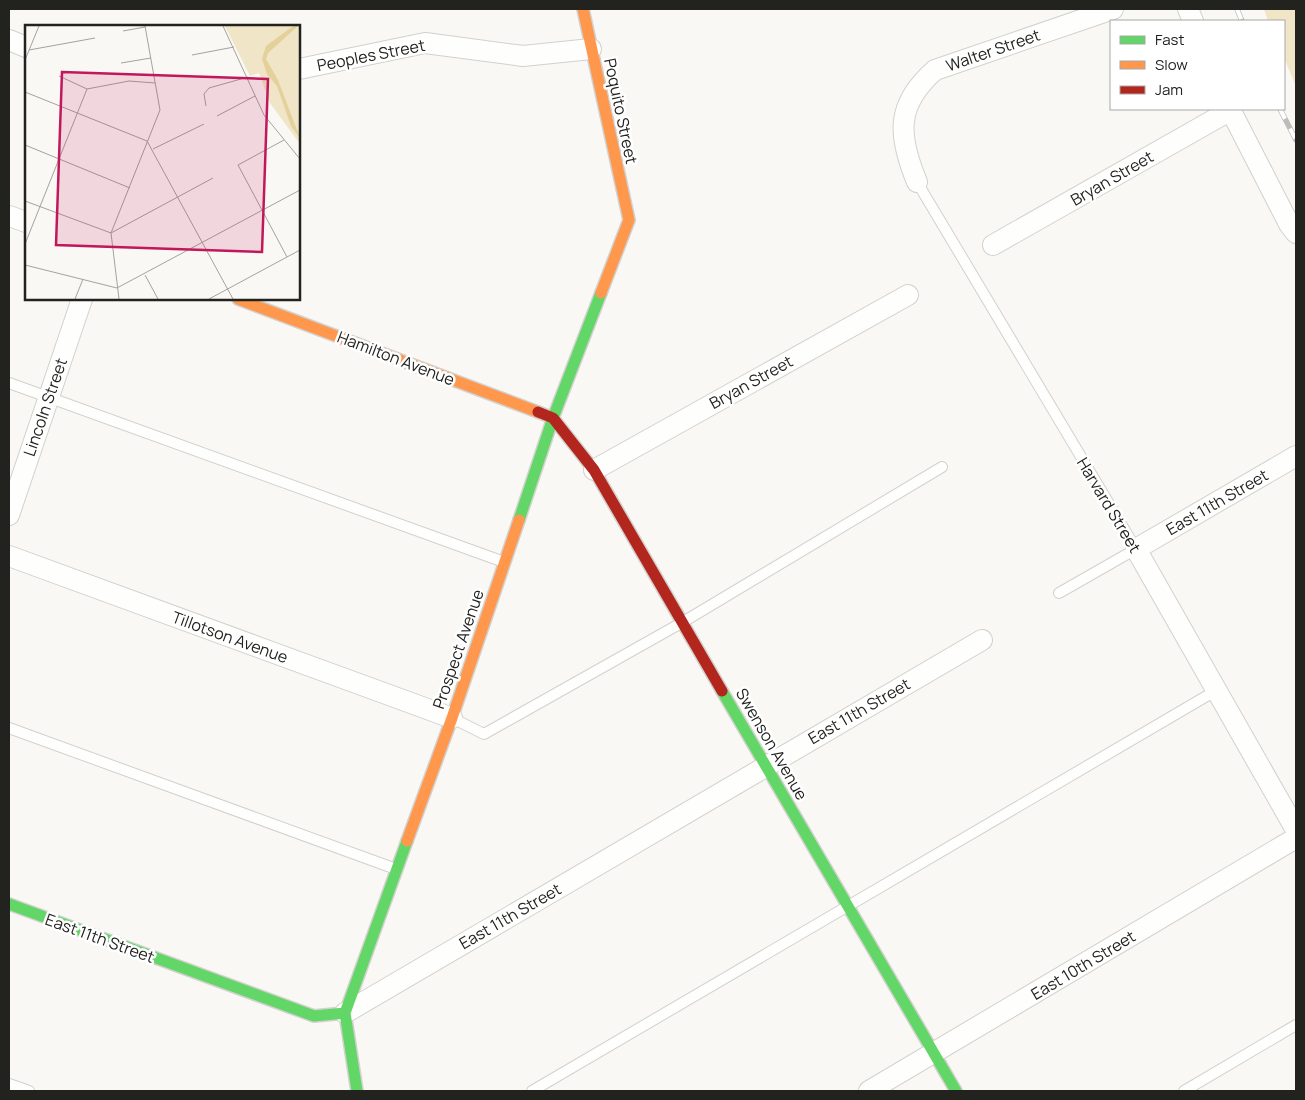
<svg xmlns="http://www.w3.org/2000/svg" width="1305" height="1100" font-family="Manrope,sans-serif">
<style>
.green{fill:#f0e5c6}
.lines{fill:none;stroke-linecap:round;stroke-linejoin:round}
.lane-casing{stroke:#d2d1ce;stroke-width:12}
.street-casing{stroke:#d2d1ce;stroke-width:22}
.fast-casing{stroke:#d2d1ce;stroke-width:14}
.slow-casing{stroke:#d2d1ce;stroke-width:14}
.jam-casing{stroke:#d2d1ce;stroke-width:14}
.lane{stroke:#fefefd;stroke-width:10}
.street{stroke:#fefefd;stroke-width:20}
.fast{stroke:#63d668;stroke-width:11}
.slow{stroke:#ff974d;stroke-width:11}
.jam{stroke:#b3261e;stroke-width:11}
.rail-casing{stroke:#bdbcbc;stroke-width:5.5}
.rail{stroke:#fff;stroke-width:4;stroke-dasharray:11;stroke-linecap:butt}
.labels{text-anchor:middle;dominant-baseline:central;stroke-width:5;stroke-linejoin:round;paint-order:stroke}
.street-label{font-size:16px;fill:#22221f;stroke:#fff}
.inset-road{fill:none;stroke:#a3a29f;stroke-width:1}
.view{fill:#c2185b;fill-opacity:0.15;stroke:#c2185b;stroke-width:2.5}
.inset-edge{fill:none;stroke:#22221f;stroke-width:2.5}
</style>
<rect width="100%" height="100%" fill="#f9f8f4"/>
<path class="green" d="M 1264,9 L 1296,9 L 1296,86 L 1284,58 L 1284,21 L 1268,21 Z"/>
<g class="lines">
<defs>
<path id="lane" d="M 917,182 L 1136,549 L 1059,593
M 9,383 L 504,562
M 454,719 L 484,734 L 683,622 L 942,467
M 9,728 L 396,869
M 9,1084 L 29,1091
M 532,1091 L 1217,690
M 1184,1091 L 1296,1025"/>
<path id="street" d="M 1188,9 L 1193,21
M 9,40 L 26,47
M 299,69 L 425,43 L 523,56 L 591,49
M 1230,109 L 1289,224 L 1296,233
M 917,182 C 898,136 895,105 935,70 L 1113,9
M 9,216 L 26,222
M 993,245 L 1231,110
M 1296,456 L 1136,549 L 1296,830
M 594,470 L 908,295
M 9,515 L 82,299
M 9,556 L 452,718
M 345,1013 L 982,640
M 869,1091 L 1296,838"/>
<path id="fast" d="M 519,520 L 553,418 L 601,293
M 722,691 L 956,1091
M 9,904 L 314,1016 L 345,1013
M 357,1091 L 345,1013 L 407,841"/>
<path id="slow" d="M 583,9 L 629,220 L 601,293
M 238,299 L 538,412
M 407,841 L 452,718 L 519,520"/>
<path id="jam" d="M 538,412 L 553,418 L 594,470 L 722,691"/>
</defs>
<use href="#lane" class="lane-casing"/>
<use href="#street" class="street-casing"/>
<use href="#fast" class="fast-casing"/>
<use href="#slow" class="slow-casing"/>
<use href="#jam" class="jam-casing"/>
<use href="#lane" class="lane"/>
<use href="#street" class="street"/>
<use href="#fast" class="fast"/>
<use href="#slow" class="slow"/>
<use href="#jam" class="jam"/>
<defs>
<path id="rail" d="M 1237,9 L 1242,21
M 1280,109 L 1296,140"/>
</defs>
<use href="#rail" class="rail-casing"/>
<use href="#rail" class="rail"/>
</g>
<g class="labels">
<g class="street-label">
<text transform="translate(993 50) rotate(-19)">Walter Street</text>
<text transform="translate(371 55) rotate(-11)">Peoples Street</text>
<text transform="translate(621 111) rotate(78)">Poquito Street</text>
<text transform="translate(1112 178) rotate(-30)">Bryan Street</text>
<text transform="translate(396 358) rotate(21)">Hamilton Avenue</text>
<text transform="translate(751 382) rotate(-29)">Bryan Street</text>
<text transform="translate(45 407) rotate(-71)">Lincoln Street</text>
<text transform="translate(1217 502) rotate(-30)">East 11th Street</text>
<text transform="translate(1109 505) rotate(59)">Harvard Street</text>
<text transform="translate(230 637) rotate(20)">Tillotson Avenue</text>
<text transform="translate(458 649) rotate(-71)">Prospect Avenue</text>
<text transform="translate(859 711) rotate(-30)">East 11th Street</text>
<text transform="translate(772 744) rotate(60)">Swenson Avenue</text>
<text transform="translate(510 916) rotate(-30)">East 11th Street</text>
<text transform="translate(100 938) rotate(20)">East 11th Street</text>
<text transform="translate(1083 965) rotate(-31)">East 10th Street</text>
</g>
</g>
<g transform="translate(25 25)">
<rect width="275" height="275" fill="#f9f8f4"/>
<path d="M 200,1 L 275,1 L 275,119 L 245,78 L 234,48 L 225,51 Z" fill="#f0e5c6"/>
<path d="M 268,1 L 273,1 L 243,28 L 241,34 L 253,55 L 275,113 L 266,101 L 252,61 L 242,49 L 237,34 L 241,21 Z" fill="#e4d09a"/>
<path class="inset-road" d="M 198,1 L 239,90 L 275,134M 98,6 L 120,2M 4,25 L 70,13M 167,30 L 209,22M 0,35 L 14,1M 96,38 L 126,33M 34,51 L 62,64 L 104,56 L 130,58M 0,67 L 122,116 L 208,274M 181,81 L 179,69 L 184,63 L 223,52M 192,91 L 230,71M 259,115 L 213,140 L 262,232M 0,120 L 105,163M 128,124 L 179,99M 0,176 L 86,208 L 188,153M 0,219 L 62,64M 0,240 L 92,263 L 275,165M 120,250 L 133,274M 50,274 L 58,254M 94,274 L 86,208 L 135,85 L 120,1M 184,274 L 275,225"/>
<path class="view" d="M 37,47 L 243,54 L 237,227 L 31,220 Z"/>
<rect width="275" height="275" class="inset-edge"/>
</g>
<rect width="1305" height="1100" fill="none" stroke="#22221f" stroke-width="20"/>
<rect x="1110" y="20" width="175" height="90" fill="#ffffff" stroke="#a7a7a5"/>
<rect x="1120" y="36" width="25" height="8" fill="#63d668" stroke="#a7a7a5"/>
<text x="1155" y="45" font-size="15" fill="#22221f">Fast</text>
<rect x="1120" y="61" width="25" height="8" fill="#ff974d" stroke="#a7a7a5"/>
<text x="1155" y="70" font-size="15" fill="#22221f">Slow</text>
<rect x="1120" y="86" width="25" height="8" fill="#b3261e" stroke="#a7a7a5"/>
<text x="1155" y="95" font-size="15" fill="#22221f">Jam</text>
</svg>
